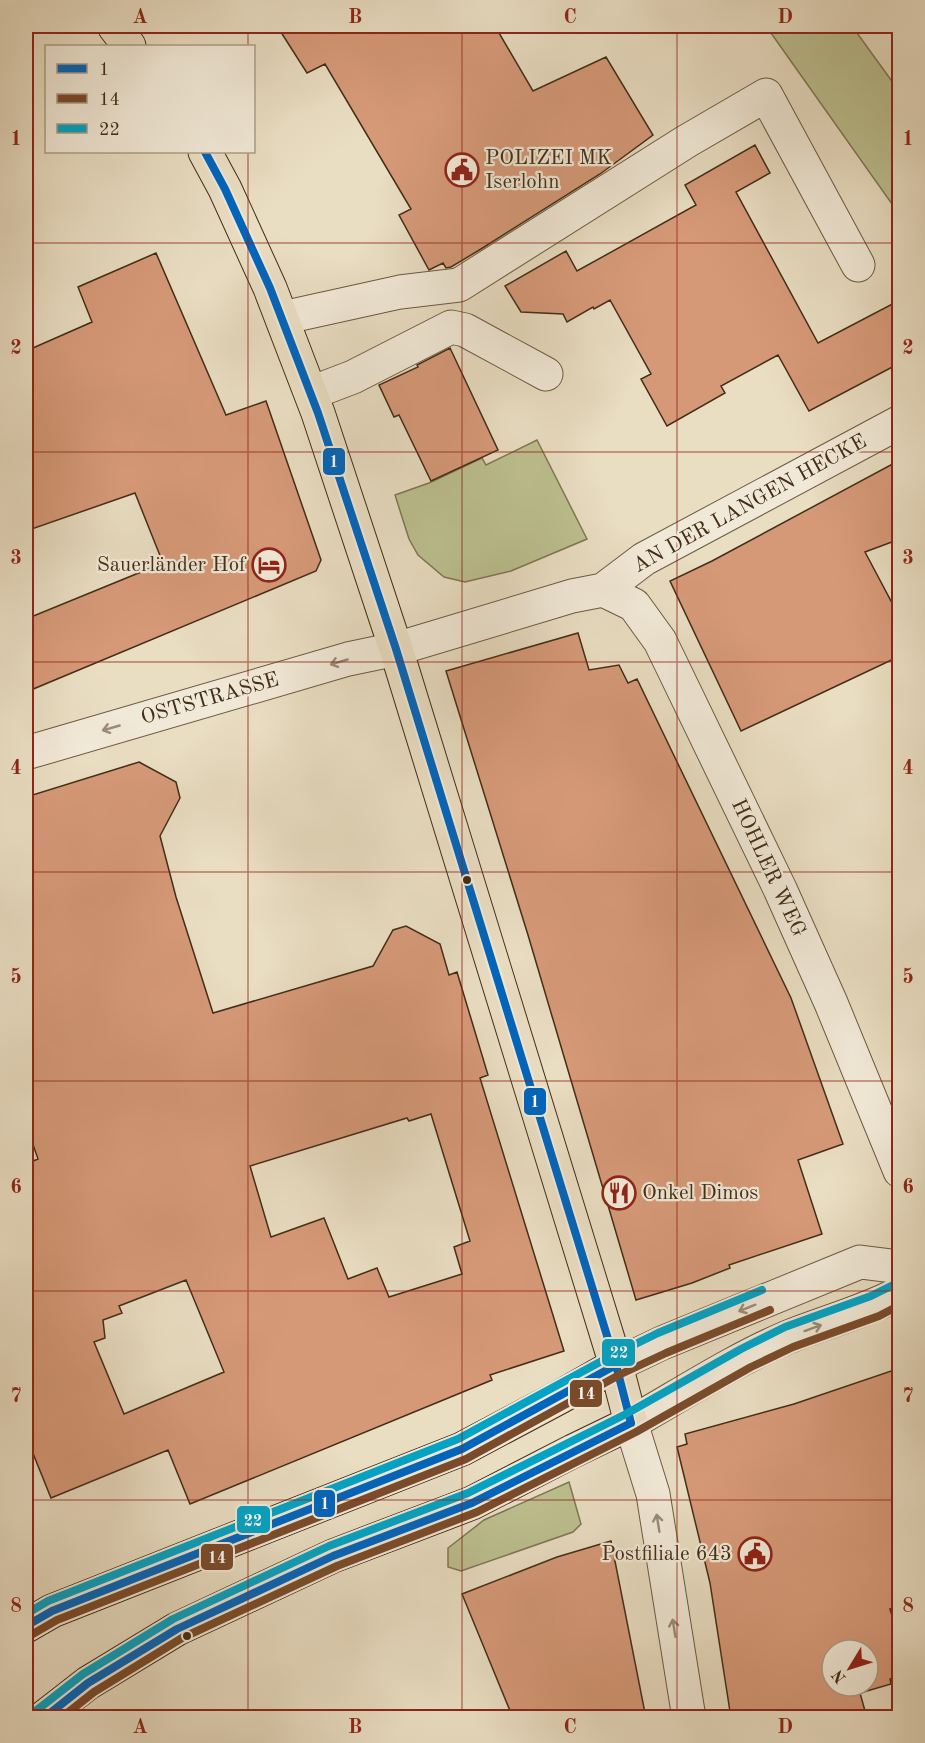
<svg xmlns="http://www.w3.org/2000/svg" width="925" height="1743" font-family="'Old Standard TT',serif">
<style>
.green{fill:#bcbf8f;stroke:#7f7653;stroke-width:1.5}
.building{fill:#d69978;stroke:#422d17;stroke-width:1.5;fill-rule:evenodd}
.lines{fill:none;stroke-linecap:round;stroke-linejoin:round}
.minor-casing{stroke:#6c5942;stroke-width:35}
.major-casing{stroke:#422d17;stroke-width:35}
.minor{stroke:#f1e9d7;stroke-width:33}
.major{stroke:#e9ddc2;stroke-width:33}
.bus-1-casing{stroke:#f1e9d7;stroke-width:12}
.bus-2-casing{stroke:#f1e9d7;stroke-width:12}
.bus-3-casing{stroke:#f1e9d7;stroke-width:12}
.bus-1{stroke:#0065bd;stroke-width:8}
.bus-2{stroke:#7a4b2a;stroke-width:8}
.bus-3{stroke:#03a3c5;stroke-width:8}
.oneway{stroke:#9a8b77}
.grid{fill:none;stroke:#8f2418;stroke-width:1.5;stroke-opacity:0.55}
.bus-dot{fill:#422d17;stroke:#f1e9d7;stroke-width:2}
.labels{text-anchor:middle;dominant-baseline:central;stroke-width:4.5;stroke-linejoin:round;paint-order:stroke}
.poi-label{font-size:21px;fill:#422d17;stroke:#f1e9d7;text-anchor:start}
.street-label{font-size:21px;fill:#422d17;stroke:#f1e9d7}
.line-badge{stroke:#f1e9d7;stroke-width:2}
.badge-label{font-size:16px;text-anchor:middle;font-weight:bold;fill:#fff}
.neatline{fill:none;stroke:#8f2418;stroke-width:2}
.grid-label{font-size:20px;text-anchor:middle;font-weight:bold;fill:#8f2418}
</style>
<rect width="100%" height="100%" fill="#e9ddc2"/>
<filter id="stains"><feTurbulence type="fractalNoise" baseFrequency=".00333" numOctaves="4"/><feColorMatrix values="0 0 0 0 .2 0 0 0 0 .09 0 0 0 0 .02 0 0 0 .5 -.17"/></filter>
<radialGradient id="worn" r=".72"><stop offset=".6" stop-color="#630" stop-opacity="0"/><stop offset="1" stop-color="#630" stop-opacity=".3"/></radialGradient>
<path class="green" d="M 766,26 L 852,26 L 899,91 L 899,214 Z
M 537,440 L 587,539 L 511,571 L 465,582 L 444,577 L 418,555 L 409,539 L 395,495 L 429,483 L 482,458 L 486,465 Z
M 569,1482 L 581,1524 L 573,1532 L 461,1571 L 448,1567 L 448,1548 L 484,1520 Z"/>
<path class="building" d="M 277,26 L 495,26 L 533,91 L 606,57 L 653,135 L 600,174 L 481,249 L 451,267 L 446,268 L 443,263 L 429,270 L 399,215 L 411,209 L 325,64 L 307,73 Z
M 755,145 L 770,173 L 736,192 L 818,343 L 900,300 L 900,363 L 809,411 L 778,355 L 721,386 L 725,393 L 667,426 L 641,379 L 651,374 L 610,300 L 594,309 L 593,307 L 567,322 L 563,314 L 521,312 L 505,286 L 566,251 L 577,271 L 696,205 L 685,185 Z
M 156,253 L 226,415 L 266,401 L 321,560 L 316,571 L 26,692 L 26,619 L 163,563 L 135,493 L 26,531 L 26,351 L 92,322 L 78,287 Z
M 450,348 L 498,450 L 431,481 L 399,415 L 394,417 L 379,385 L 418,367 L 417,365 Z
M 900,460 L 900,539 L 865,552 L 900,618 L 900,656 L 741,731 L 670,581 L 712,561 Z
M 578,633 L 589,670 L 619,665 L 628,683 L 637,679 L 791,998 L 843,1144 L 798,1160 L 822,1234 L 729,1265 L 730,1268 L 692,1283 L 636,1300 L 528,935 L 446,671 Z
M 139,762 L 176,782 L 180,798 L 160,836 L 176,897 L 213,1013 L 373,966 L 393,930 L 406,926 L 440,944 L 449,975 L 457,972 L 488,1075 L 480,1078 L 564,1351 L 490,1375 L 492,1380 L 190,1504 L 168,1450 L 51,1498 L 26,1436 L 26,1164 L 38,1159 L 26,1124 L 26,797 ZM 431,1114 L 470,1241 L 454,1247 L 462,1274 L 389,1297 L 377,1268 L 348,1279 L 324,1218 L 271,1237 L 250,1166 L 407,1118 L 409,1121 ZM 186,1280 L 224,1372 L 124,1414 L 94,1342 L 105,1338 L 103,1320 L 122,1313 L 119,1306 Z
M 900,1368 L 900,1608 L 890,1609 L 900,1643 L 900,1676 L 890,1679 L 891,1684 L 860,1693 L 867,1718 L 731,1718 L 710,1583 L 677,1447 L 687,1444 L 685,1434 L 794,1404 ZM 832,1650 L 868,1650 L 868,1686 L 832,1686 Z
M 611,1541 L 646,1718 L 513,1718 L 462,1594 L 557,1557 Z"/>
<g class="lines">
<defs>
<path id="minor" d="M 282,318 L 400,292 L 459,285 L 687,141 L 766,95 L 858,265
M 311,393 L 353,377 L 451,327 L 465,330 L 546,374
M 603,590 L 634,605 L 660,641 L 780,889 L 831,1003 L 900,1171
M 26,753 L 348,659 L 396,649 L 572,596 L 603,590 L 644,559 L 900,422
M 616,1365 L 662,1343 L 860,1262 L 900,1267
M 689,1718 L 653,1494 L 631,1423 C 682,1394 734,1360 788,1337 C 825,1322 864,1312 900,1293"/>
<path id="major" d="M 114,26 L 129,46
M 26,1626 L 52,1611 L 462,1449 L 560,1397 L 616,1365
M 43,1718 L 88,1683 L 177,1629 L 333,1556 L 472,1503 L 573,1451 L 631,1423 L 616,1365 L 396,649 L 318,413 L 270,288 L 225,189 L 205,152"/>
</defs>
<use href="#minor" class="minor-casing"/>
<use href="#major" class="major-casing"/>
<use href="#minor" class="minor"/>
<use href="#major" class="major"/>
<defs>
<path id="bus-1" d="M 205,152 L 225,189 L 270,288 L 318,413 L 396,649 L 616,1365 L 631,1423
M 26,1626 L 52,1611 L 462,1449 L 616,1365
M 44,1718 L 88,1683 L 177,1629 L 333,1556 L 472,1503 L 631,1423"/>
<path id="bus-2" d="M 31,1635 L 57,1620 L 466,1459 L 621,1374 L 666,1353 L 770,1310
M 61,1718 L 94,1692 L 182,1638 L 337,1566 L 477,1512 L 636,1432 L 751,1367 L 793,1347 L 879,1316 L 900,1305"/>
<path id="bus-3" d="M 26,1614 L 48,1601 L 458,1439 L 611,1356 L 658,1333 L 762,1290
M 37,1710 L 83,1674 L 173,1619 L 329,1546 L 468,1493 L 626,1414 L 741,1349 L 785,1327 L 871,1296 L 895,1284"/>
</defs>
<use href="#bus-1" class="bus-1-casing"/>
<use href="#bus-2" class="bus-2-casing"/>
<use href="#bus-3" class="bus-3-casing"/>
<use href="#bus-1" class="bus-1"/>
<use href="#bus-2" class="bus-2"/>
<use href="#bus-3" class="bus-3"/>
</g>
<defs><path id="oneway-shaft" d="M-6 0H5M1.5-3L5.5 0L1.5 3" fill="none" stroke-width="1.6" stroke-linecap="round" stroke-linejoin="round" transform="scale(1.5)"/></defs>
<g class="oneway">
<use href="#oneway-shaft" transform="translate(339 662) rotate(164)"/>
<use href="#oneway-shaft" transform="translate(111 728) rotate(164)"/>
<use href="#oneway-shaft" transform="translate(747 1308) rotate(158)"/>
<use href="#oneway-shaft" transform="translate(813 1328) rotate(-20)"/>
<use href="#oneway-shaft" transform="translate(658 1523) rotate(-99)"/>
<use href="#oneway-shaft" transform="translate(674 1628) rotate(-99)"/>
</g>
<path class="grid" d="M 248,26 L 248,46M 462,26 L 462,1718M 677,26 L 677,1718M 248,152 L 248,1718M 26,243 L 900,243M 26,452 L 900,452M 26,662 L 900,662M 26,872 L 900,872M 26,1081 L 900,1081M 26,1291 L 900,1291M 26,1500 L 900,1500"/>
<defs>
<symbol id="civic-ring" viewBox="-11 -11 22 22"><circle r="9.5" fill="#f1e9d7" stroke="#8f2418" stroke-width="1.5"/><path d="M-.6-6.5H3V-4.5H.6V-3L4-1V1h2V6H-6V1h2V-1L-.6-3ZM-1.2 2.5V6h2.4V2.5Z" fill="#8f2418"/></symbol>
<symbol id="hotel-ring" viewBox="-11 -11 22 22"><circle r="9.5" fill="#f1e9d7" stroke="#8f2418" stroke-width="1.5"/><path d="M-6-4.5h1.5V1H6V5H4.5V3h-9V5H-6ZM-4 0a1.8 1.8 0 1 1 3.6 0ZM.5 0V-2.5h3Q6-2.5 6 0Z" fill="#8f2418"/></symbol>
<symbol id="restaurant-ring" viewBox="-11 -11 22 22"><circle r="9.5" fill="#f1e9d7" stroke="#8f2418" stroke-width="1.5"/><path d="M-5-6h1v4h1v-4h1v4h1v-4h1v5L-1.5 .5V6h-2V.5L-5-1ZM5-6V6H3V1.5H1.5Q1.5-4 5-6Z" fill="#8f2418"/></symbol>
</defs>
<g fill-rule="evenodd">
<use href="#civic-ring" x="443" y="151" width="38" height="38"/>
<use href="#hotel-ring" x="250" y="546" width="38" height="38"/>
<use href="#restaurant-ring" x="600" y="1174" width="38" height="38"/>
<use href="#civic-ring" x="736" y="1535" width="38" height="38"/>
</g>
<g class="bus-dot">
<circle cx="467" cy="880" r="5"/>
<circle cx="187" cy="1636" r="5"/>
</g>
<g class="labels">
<g class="poi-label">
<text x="485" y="158">POLIZEI MK<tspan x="485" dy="24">Iserlohn</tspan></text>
<text x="246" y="565" text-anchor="end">Sauerländer Hof</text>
<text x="642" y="1193">Onkel Dimos</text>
<text x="732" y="1554" text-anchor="end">Postfiliale 643</text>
</g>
<g class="street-label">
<text transform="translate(750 504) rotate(-29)">AN DER LANGEN HECKE</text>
<text transform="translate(210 699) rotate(-16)">OSTSTRASSE</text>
<text transform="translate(768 868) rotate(65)">HOHLER WEG</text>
</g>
</g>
<g class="line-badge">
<rect x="322" y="447" width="24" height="29" rx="6" fill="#0065bd"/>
<rect x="523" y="1087" width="24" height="29" rx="6" fill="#0065bd"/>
<rect x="601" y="1338" width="35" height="29" rx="6" fill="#03a3c5"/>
<rect x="569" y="1379" width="34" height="29" rx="6" fill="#7a4b2a"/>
<rect x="313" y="1489" width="23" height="29" rx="6" fill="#0065bd"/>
<rect x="236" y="1505" width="35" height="29" rx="6" fill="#03a3c5"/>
<rect x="200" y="1543" width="34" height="28" rx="6" fill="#7a4b2a"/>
</g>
<g class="badge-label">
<text x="334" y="467">1</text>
<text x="535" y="1107">1</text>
<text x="619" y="1358">22</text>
<text x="586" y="1399">14</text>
<text x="325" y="1509">1</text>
<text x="253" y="1526">22</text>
<text x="217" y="1563">14</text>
</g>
<rect width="925" height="1743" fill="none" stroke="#e9ddc2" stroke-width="66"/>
<rect x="45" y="45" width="210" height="108" fill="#f1e9d7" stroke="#ab9e8a" stroke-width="1.5"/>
<rect x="57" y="64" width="30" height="9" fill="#0065bd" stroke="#ab9e8a" stroke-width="1.5"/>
<text x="99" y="75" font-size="18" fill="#422d17">1</text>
<rect x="57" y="94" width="30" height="9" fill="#7a4b2a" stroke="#ab9e8a" stroke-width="1.5"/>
<text x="99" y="105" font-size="18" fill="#422d17">14</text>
<rect x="57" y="124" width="30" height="9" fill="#03a3c5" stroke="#ab9e8a" stroke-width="1.5"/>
<text x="99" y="135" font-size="18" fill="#422d17">22</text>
<g transform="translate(850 1668) rotate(232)"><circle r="28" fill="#f1e9d7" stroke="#ab9e8a" stroke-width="1.5"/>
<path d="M0-4.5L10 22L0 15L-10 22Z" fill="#8f2418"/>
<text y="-9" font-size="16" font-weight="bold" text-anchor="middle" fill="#422d17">N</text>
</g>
<rect x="33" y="33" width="859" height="1677" class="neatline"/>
<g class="grid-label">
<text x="140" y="23">A</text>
<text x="355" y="23">B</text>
<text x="570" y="23">C</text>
<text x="785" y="23">D</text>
<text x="16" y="145">1</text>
<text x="908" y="145">1</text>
<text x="16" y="354">2</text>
<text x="908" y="354">2</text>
<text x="16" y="564">3</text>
<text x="908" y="564">3</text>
<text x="16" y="774">4</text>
<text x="908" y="774">4</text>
<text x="16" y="983">5</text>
<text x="908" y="983">5</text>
<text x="16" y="1193">6</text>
<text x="908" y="1193">6</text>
<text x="16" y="1402">7</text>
<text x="908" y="1402">7</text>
<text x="16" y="1612">8</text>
<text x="908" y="1612">8</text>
<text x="140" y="1733">A</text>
<text x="355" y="1733">B</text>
<text x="570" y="1733">C</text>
<text x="785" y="1733">D</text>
</g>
<rect width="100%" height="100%" filter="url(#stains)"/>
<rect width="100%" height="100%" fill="url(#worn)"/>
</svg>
